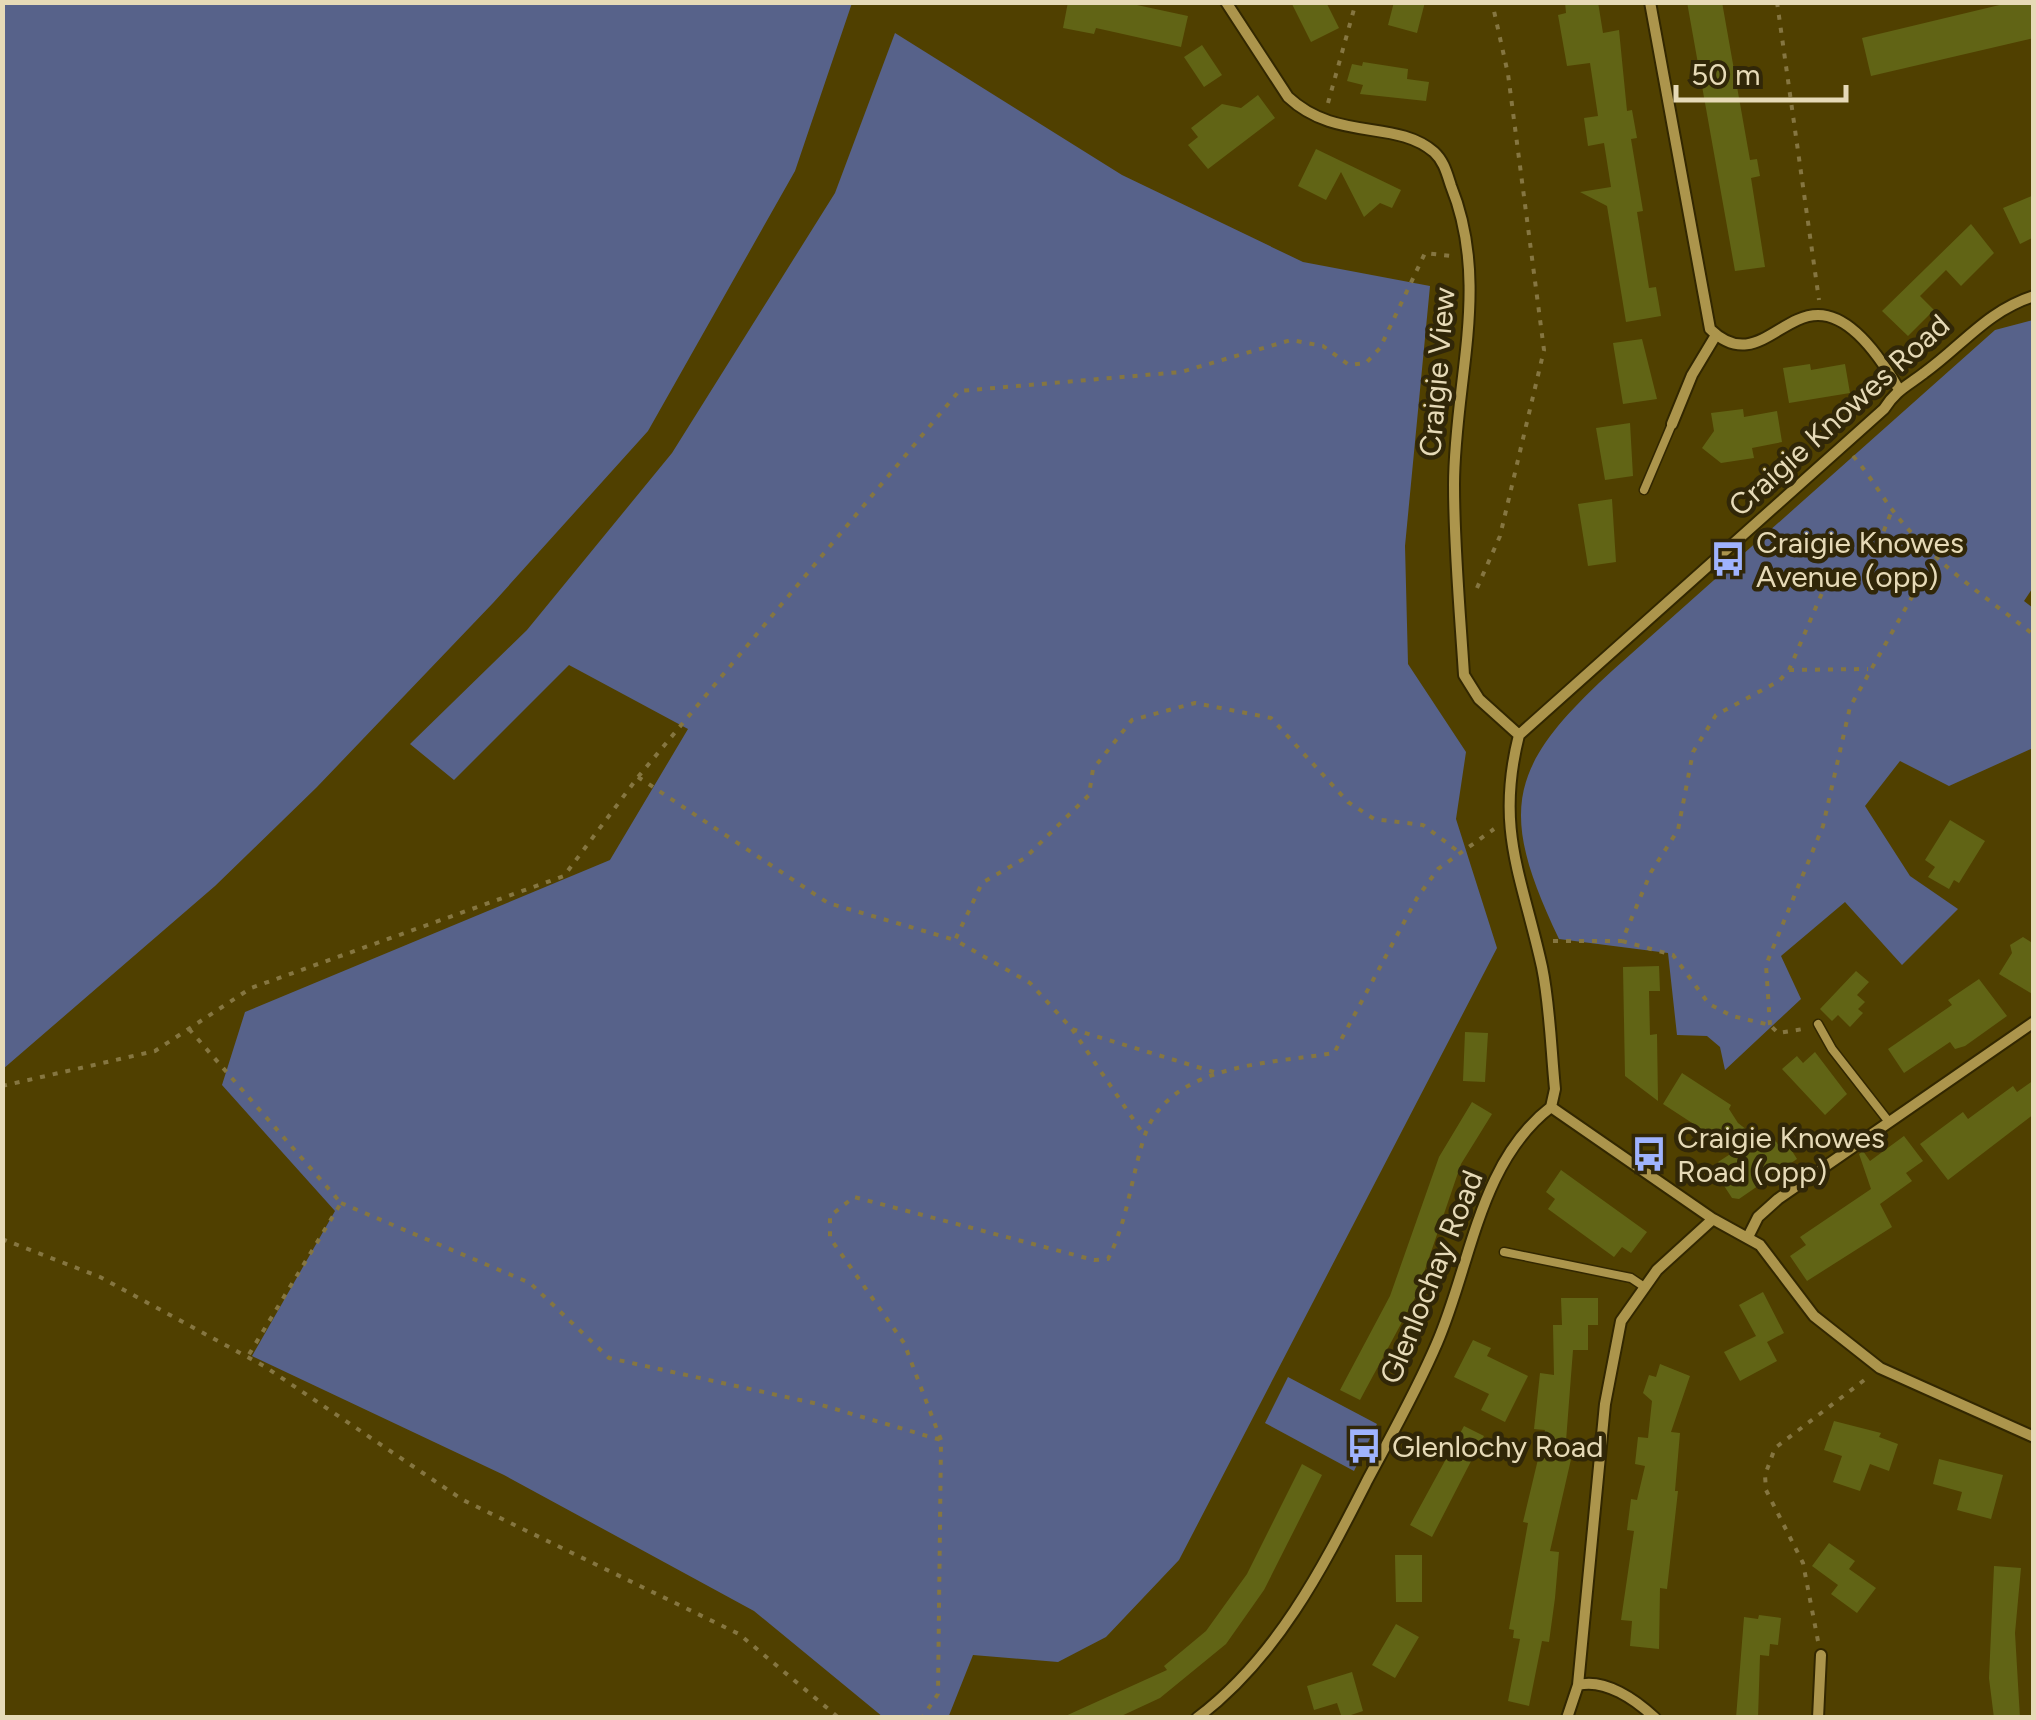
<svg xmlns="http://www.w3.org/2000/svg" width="2036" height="1720" font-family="Figtree,sans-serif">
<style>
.green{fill:#57628a}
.building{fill:#616415}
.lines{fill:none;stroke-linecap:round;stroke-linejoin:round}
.lane-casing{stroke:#322700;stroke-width:11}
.street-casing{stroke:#322700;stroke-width:14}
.path{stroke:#857641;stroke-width:4;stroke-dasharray:5 8;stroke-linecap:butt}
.lane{stroke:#ac954c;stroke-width:8}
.street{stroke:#ac954c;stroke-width:10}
.labels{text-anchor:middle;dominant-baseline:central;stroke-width:9;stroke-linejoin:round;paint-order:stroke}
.street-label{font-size:30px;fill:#e6dab7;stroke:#312708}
.poi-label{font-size:30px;fill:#e6dab7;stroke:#312708;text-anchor:start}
</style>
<rect width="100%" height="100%" fill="#504000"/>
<path class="green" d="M 3,2 L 852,3 L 795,171 L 648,431 L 493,603 L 317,787 L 215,886 L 3,1069 Z
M 895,33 L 1122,175 L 1303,262 L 1430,286 L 1405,546 L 1408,664 L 1466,752 L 1456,819 L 1497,948 L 1179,1560 L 1106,1637 L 1058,1662 L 973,1655 L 948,1718 L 883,1717 L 754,1611 L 504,1475 L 252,1356 L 335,1211 L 222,1085 L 245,1012 L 610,860 L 688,729 L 569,665 L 454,780 L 410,744 L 527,630 L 672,453 L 835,193 Z
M 2033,320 L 2034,586 L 2024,601 L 2033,608 L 2033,748 L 1949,786 L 1900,761 L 1865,806 L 1910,876 L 1958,909 L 1902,965 L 1845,902 L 1781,956 L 1801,999 L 1725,1070 L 1720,1047 L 1707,1036 L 1677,1035 L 1668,953 L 1559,939 C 1497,809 1508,766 1613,670 L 1995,330 Z
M 1288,1377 L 1377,1424 L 1354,1471 L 1265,1423 Z"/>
<path class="building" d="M 1068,2 L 1123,2 L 1188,16 L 1181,47 L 1096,28 L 1094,34 L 1063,28 Z
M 1291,2 L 1326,2 L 1339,28 L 1311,42 Z
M 1394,2 L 1425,2 L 1417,33 L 1388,25 Z
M 1565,2 L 1598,2 L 1603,33 L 1619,30 L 1627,111 L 1632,110 L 1637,138 L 1631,139 L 1643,211 L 1637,212 L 1649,288 L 1656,287 L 1661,316 L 1626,322 L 1607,206 L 1580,192 L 1611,187 L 1604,143 L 1588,146 L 1584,118 L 1598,116 L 1590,63 L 1567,66 L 1558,15 L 1566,13 Z
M 1687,2 L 1722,2 L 1750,160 L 1757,159 L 1760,176 L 1751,178 L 1765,267 L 1735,271 Z
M 2012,2 L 2034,2 L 2034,38 L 1871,76 L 1862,38 Z
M 1202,45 L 1222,75 L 1204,87 L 1184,57 Z
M 1363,62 L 1408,69 L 1407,79 L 1429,82 L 1426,101 L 1360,94 L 1363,85 L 1347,81 L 1352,64 L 1362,66 Z
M 1258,95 L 1275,118 L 1208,169 L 1188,145 L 1198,137 L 1191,128 L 1222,104 L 1241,108 Z
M 1316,149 L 1401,190 L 1392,208 L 1380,203 L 1364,217 L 1341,172 L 1326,200 L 1298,186 Z
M 2034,195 L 2034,237 L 2020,244 L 2003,208 Z
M 1971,224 L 1994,253 L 1961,286 L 1946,270 L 1920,296 L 1934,310 L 1908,336 L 1882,311 Z
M 1642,339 L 1657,399 L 1623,404 L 1613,343 Z
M 1810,364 L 1811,370 L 1845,364 L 1850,393 L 1789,403 L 1783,368 Z
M 1743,409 L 1744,417 L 1777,411 L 1782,442 L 1752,448 L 1754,458 L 1721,463 L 1702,448 L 1714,431 L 1711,413 Z
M 1630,423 L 1633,476 L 1605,480 L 1596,428 Z
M 1612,499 L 1616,562 L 1588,566 L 1578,504 Z
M 1950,820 L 1985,841 L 1959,883 L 1954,880 L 1949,889 L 1928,877 L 1935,867 L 1925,860 Z
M 2023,937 L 2034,944 L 2034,995 L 1999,974 L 2012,953 L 2010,945 Z
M 1659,966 L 1660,991 L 1649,991 L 1650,1035 L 1657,1034 L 1658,1101 L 1625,1076 L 1623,967 Z
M 1856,971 L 1869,982 L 1857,995 L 1865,1002 L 1858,1009 L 1863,1013 L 1850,1027 L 1838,1015 L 1832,1021 L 1820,1009 Z
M 1979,979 L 2007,1016 L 1965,1046 L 1955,1049 L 1950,1042 L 1904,1073 L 1888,1049 L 1952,1005 L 1948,1000 Z
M 1465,1032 L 1488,1033 L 1485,1082 L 1463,1081 Z
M 1815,1052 L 1847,1094 L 1825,1115 L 1782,1069 L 1797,1056 L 1803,1063 Z
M 1682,1073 L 1731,1105 L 1729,1109 L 1738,1123 L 1765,1144 L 1774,1138 L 1780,1148 L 1787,1143 L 1797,1159 L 1739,1199 L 1732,1198 L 1717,1175 L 1724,1170 L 1718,1162 L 1735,1151 L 1663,1104 Z
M 2034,1080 L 2034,1114 L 1948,1180 L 1920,1144 L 1963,1112 L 1968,1119 L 2013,1086 L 2017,1092 Z
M 1472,1102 L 1492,1114 L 1461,1164 L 1416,1296 L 1360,1400 L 1340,1390 L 1390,1296 L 1439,1157 Z
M 1904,1136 L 1923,1161 L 1906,1173 L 1912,1181 L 1880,1204 L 1892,1227 L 1807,1281 L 1790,1256 L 1806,1245 L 1800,1237 L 1871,1189 L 1859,1154 L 1863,1151 L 1870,1161 Z
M 1561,1170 L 1647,1232 L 1631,1253 L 1622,1247 L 1614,1257 L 1548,1209 L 1555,1199 L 1546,1192 Z
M 1763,1292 L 1784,1333 L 1767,1342 L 1777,1361 L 1740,1381 L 1724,1352 L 1756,1336 L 1739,1305 Z
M 1561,1298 L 1598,1298 L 1598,1325 L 1588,1325 L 1588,1350 L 1573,1350 L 1565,1454 L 1572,1455 L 1550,1551 L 1559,1552 L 1555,1598 L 1549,1642 L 1542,1641 L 1529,1706 L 1508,1701 L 1520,1639 L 1513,1638 L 1514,1630 L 1509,1629 L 1528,1523 L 1523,1522 L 1545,1430 L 1534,1429 L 1540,1373 L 1554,1375 L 1553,1325 L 1562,1325 Z
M 1473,1340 L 1491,1348 L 1487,1356 L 1528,1376 L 1505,1422 L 1481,1410 L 1489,1394 L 1454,1377 Z
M 1660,1364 L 1690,1376 L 1671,1432 L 1680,1433 L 1675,1491 L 1678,1491 L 1667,1589 L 1660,1588 L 1659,1649 L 1630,1646 L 1632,1621 L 1621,1620 L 1634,1531 L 1627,1530 L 1631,1499 L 1637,1500 L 1645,1466 L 1635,1464 L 1638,1437 L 1648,1438 L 1652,1401 L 1643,1393 L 1649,1375 L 1656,1377 Z
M 1834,1421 L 1881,1433 L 1879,1437 L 1898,1444 L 1889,1471 L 1870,1464 L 1860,1491 L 1833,1482 L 1842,1456 L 1824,1450 Z
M 1464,1426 L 1484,1436 L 1432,1537 L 1410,1525 Z
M 1939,1459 L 2003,1475 L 1991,1519 L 1957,1510 L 1962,1492 L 1933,1484 Z
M 1302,1464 L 1322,1475 L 1264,1590 L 1226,1644 L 1160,1698 L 1117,1718 L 1061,1718 L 1167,1670 L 1164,1666 L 1206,1631 L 1247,1574 Z
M 1829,1543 L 1855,1561 L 1849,1569 L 1876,1588 L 1857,1613 L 1831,1594 L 1838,1585 L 1812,1566 Z
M 1395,1555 L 1422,1555 L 1422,1602 L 1396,1602 Z
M 1994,1566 L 2021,1568 L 2015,1633 L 2020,1718 L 1994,1718 L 1989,1678 Z
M 1759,1615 L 1781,1618 L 1778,1645 L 1770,1644 L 1769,1656 L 1760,1655 L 1758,1718 L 1736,1718 L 1744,1617 L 1758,1619 Z
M 1396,1624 L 1419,1637 L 1395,1678 L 1372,1665 Z
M 1352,1672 L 1363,1711 L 1342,1718 L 1337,1703 L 1314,1710 L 1307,1686 Z"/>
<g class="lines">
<defs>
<path id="lane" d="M 1644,490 L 1672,424
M 1818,1024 L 1832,1049 L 1889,1122
M 1504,1252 L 1631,1278 L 1643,1286"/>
<path id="street" d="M 1226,2 L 1288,97 C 1336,142 1396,119 1434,152 C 1444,161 1447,174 1451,186 C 1491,285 1454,383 1454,485 C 1454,548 1460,612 1464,675 L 1479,699 L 1519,735
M 1650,2 L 1710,329 C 1753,371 1779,315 1818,315 C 1853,315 1883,362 1898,388
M 1672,424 L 1692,375 L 1716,335
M 1551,1107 L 1555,1089 C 1551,1049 1550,1006 1542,967 C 1522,876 1495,830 1519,735 L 1884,409 C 1896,390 1907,386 1924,373 C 1963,345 1987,311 2034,296
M 1551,1107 L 1713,1219 L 1760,1245 L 1814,1316 L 1880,1368 L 2034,1437
M 1748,1237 L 1758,1217 L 1778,1199 L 2034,1022
M 1578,1685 C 1605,1678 1636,1700 1655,1718
M 1197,1718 C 1278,1657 1323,1567 1368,1479 C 1392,1434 1417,1390 1437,1343 C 1471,1265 1479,1162 1551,1107
M 1567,1718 L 1578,1685 L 1605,1404 L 1621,1321 L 1657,1270 L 1713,1219
M 1818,1718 L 1821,1655"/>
</defs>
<use href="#lane" class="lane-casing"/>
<use href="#street" class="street-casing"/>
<path class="path" d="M 1777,2 L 1819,300
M 1328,103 L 1356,2
M 1853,456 C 1869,474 1880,494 1894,512 C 1931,561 1986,597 2034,635
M 1477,588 L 1500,536 L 1544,350 L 1508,74 L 1492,2
M 1789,670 L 1868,669
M 638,777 L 828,903 L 955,940
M 1553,941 L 1622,941 L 1651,872 L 1678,830 L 1693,752 L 1716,715 L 1779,681 L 1789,670 L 1822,593 L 1814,569 L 1820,552 L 1883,533 L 1892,510
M 1622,941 L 1673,955 L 1709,1004 L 1732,1016 L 1770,1025 L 1778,1033 L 1803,1029
M 1770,1025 L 1766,965 L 1823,826 L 1850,707 L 1935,556
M 189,1029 L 341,1203 L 248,1356
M 1072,1029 L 1144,1135
M 1214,1072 L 1072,1029 L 1030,983 L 955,940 L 982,883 L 1025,858 L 1089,795 L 1093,769 L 1132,720 L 1195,703 L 1271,718 L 1348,802 L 1374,819 L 1423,825 L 1459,852
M 2,1086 L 155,1051 L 251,988 L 564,876 L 638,777 L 959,391 L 1181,372 L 1291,340 L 1323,346 L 1349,365 L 1366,363 L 1380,348 L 1425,253 L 1451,256
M 341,1203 L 530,1283 L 609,1358 L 818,1404 L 941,1440 L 938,1694 L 922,1718
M 2,1239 L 100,1277 L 264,1366 L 463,1500 L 739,1634 L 839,1718
M 941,1440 L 904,1343 L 830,1238 L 830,1216 L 854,1197 L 1094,1260 L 1108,1259 C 1127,1222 1131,1180 1143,1141 C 1165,1063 1269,1064 1334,1053 L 1417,898 L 1438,869 L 1494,829
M 1818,1641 L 1803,1563 L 1766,1490 L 1765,1475 L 1775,1448 L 1867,1378"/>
<use href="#lane" class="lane"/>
<use href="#street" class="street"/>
</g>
<defs>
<symbol id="bus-bare" viewBox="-9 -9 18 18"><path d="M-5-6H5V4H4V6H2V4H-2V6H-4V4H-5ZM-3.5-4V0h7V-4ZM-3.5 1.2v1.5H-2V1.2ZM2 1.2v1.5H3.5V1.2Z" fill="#9fb3fd" stroke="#312708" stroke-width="2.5" paint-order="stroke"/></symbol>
</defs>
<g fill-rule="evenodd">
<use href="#bus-bare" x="1703" y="534" width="50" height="50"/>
<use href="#bus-bare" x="1624" y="1129" width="50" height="50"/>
<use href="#bus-bare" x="1339" y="1421" width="50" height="50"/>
</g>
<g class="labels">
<g class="street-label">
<text transform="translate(1437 372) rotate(-85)">Craigie View</text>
<text transform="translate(1839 415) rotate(-42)">Craigie Knowes Road</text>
<text transform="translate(1431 1277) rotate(-68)">Glenlochay Road</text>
</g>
<g class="poi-label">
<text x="1756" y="542">Craigie Knowes<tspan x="1756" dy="34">Avenue (opp)</tspan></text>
<text x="1677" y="1137">Craigie Knowes<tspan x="1677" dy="34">Road (opp)</tspan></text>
<text x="1392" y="1446">Glenlochy Road</text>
</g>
</g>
<rect width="2036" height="1720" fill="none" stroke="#e6dab7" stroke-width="10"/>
<path d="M1676 85v15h170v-15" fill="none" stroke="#e6dab7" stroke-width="5"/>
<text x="1691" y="85" font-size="30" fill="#e6dab7" stroke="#312708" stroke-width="8" paint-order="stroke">50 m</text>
</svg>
